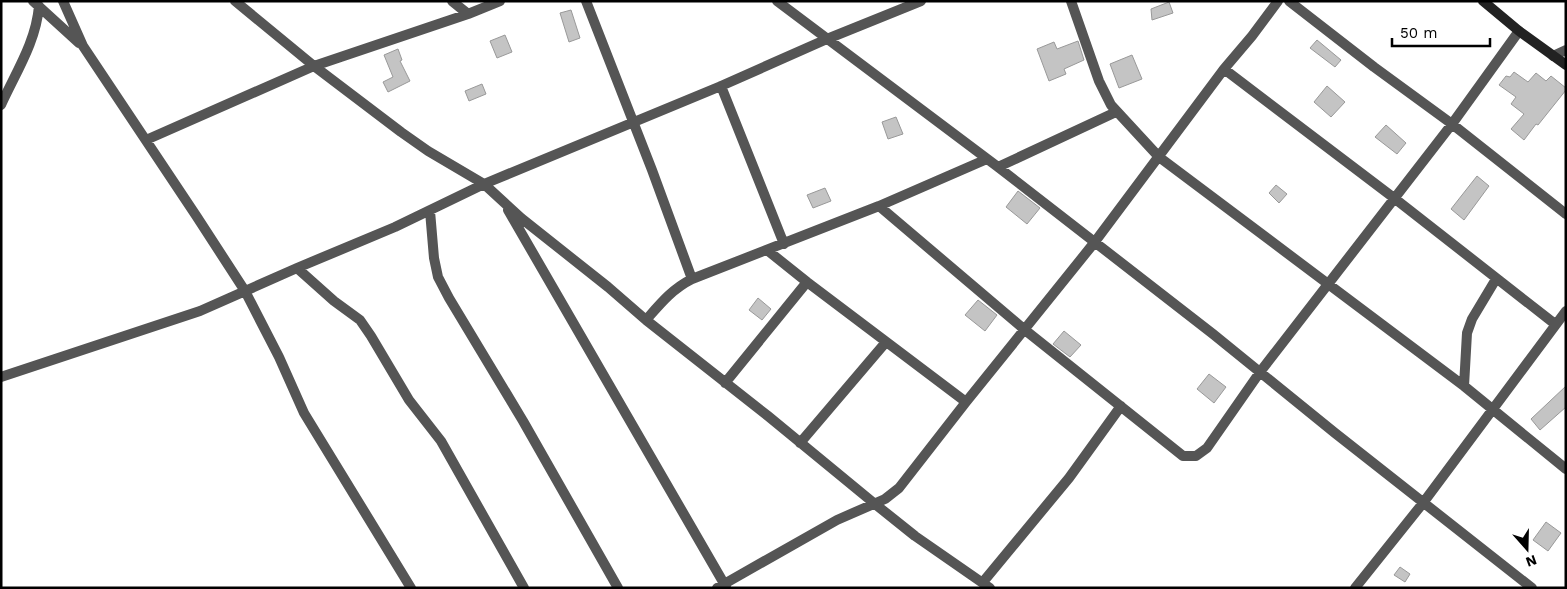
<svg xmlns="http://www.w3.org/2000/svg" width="1567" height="589" font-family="'Work Sans',sans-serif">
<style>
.building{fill:#c4c4c4;stroke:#999}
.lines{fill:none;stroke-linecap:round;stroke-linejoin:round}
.street{stroke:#555;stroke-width:10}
.secondary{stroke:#222;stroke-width:10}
</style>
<rect width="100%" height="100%" fill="#fff"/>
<path class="building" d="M 1169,2 L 1173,13 L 1152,20 L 1151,9 Z
M 571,10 L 580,38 L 569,42 L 560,13 Z
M 505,35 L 512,52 L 497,58 L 490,41 Z
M 1317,40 L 1341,60 L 1335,67 L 1310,48 Z
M 1078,41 L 1084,60 L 1064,69 L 1066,74 L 1049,81 L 1037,49 L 1054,42 L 1057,49 Z
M 398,49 L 402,60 L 400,61 L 410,81 L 388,92 L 383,82 L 393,77 L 384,55 Z
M 1132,55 L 1142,79 L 1119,88 L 1110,64 Z
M 1514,72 L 1528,82 L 1536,73 L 1546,81 L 1551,76 L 1566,88 L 1566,90 L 1538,125 L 1536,124 L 1524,140 L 1511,129 L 1524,114 L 1511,104 L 1516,97 L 1499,85 L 1506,76 L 1510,77 Z
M 482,84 L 486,94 L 469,101 L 465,91 Z
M 1327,86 L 1345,102 L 1331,117 L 1314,102 Z
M 896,117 L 903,134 L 888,139 L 882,122 Z
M 1386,125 L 1406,143 L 1397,154 L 1375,137 Z
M 1477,176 L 1489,186 L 1464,220 L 1451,209 Z
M 1276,185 L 1287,194 L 1279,203 L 1269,193 Z
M 825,188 L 831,201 L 813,208 L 807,195 Z
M 1018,191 L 1040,208 L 1027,224 L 1006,207 Z
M 758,298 L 771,309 L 762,320 L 749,310 Z
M 978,300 L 997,315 L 985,331 L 965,315 Z
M 1064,331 L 1081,345 L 1070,357 L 1053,344 Z
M 1209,374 L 1226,387 L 1214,403 L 1197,389 Z
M 1566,386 L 1566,407 L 1540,430 L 1531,419 Z
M 1546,522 L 1561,533 L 1548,551 L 1533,540 Z
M 1400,567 L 1410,574 L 1405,582 L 1394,575 Z"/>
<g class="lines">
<path class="street" d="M 33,1 L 79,43
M 63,1 L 83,46 L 197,217 L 245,291 L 279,357 L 304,413 L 411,588
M 235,1 L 314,66 L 401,132 L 428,151 L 484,184
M 452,1 L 468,14
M 586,1 L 652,170 L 692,279
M 777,1 L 998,167 L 1213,334 L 1335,433 L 1532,588
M 921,1 L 827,39 L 721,86 L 484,184 L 521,218 L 608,287 L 646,320 L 768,416 L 875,504 L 915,536 L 990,588
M 1071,1 L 1099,81 L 1111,105 L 1159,157 L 1464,386 L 1566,469
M 1289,1 L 1374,67 L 1452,124 L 1566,214
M 1553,56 L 1566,50
M 1224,69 L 1394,198 L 1555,324
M 721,86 L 784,244
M 1,105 C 16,72 36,42 39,6
M 146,140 L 314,66 L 468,14 L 500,1
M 998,167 L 1116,112
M 879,206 L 1025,330 L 1183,456 L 1196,456 L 1207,448 L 1260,372 L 1452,124 L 1519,31
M 508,210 L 726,587
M 430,211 L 434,258 L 438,277 L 449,298 L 523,421 L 618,588
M 767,250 L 807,282 L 966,402
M 297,268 L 334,301 L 360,320 L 371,336 L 409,400 L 441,441 L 524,588
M 646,320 C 660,304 672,289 692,279 L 879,206 L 987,159
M 1,377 L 200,311 L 297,268 L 395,227 L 484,184
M 725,383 L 807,282
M 1464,386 L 1467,333 L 1472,319 L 1496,279
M 800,443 L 886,342
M 983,582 L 1069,478 L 1121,406
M 717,588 L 837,520 L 885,499 L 899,488 L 966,402 L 1094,243 L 1224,69 L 1252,36 L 1278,1
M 1355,588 L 1423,503 L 1566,311"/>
<path class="secondary" d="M 1483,1 L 1519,31 L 1566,65"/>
</g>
<rect width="1567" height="589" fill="none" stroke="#000000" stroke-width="5"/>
<g transform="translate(1527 549) rotate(160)" stroke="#ffffff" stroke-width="4" paint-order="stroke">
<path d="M0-4L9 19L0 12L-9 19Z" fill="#000000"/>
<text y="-8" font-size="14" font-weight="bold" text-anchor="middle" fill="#000000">N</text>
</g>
<path d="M1392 38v8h98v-8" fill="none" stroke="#000000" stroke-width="2.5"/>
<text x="1400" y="38" font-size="15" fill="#000000" stroke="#ffffff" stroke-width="4" paint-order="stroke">50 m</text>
</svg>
